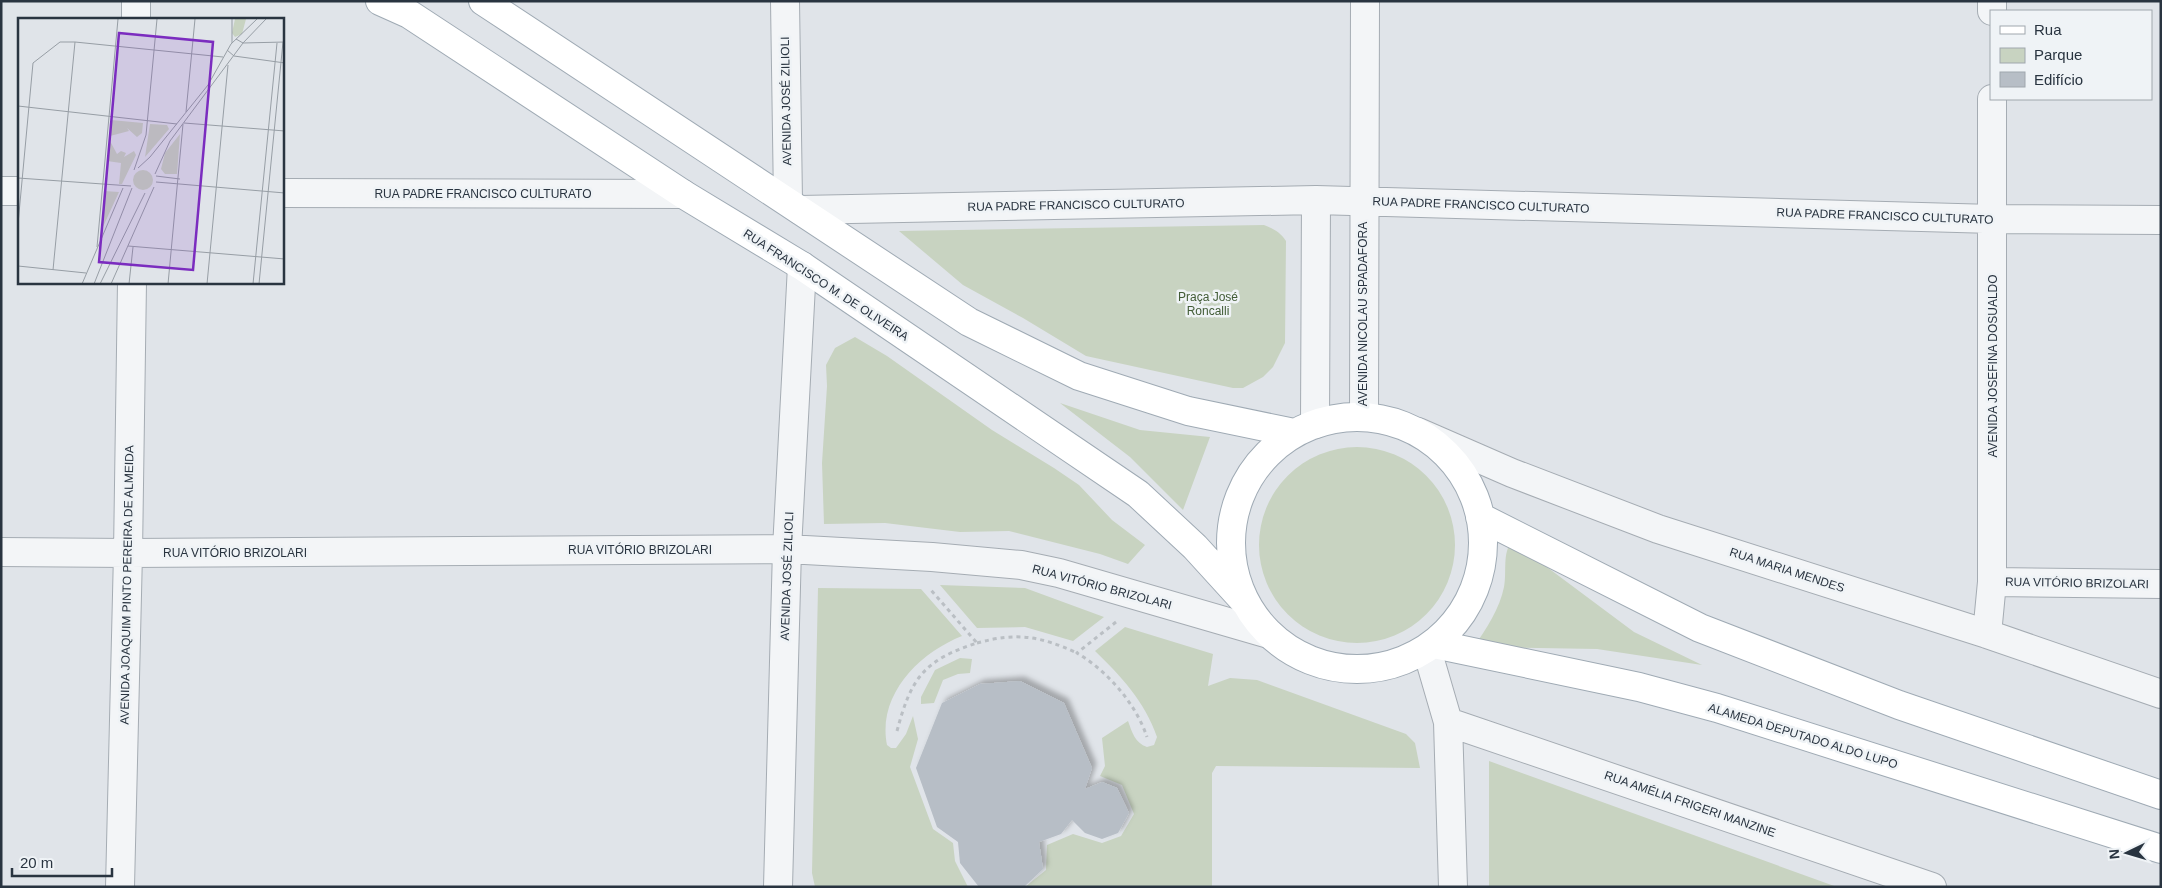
<svg xmlns="http://www.w3.org/2000/svg" width="2162" height="888" font-family="Helvetica,sans-serif">
<style>
.green{fill:#c8d3c1}
.building{fill:#b7bec6;filter:url(#shadow)}
.lines{fill:none;stroke-linecap:round;stroke-linejoin:round}
.minor-casing{stroke:#a5acb3;stroke-width:30}
.major-casing{stroke:#9faab4;stroke-width:30}
.path{stroke:#babfc4;stroke-width:3;stroke-dasharray:4 4;stroke-linecap:butt}
.minor{stroke:#f3f5f7;stroke-width:28}
.major{stroke:#fff;stroke-width:28}
.labels{text-anchor:middle;dominant-baseline:central;stroke-width:5;stroke-linejoin:round;paint-order:stroke}
.street-label{font-size:12px;fill:#293440;stroke:#eff3f6}
.park-label{font-size:12px;fill:#425c36;stroke:#eff3f6}
.inset-road{fill:none;stroke:#979ea5;stroke-width:1}
.view{fill:#7b2cbf;fill-opacity:0.15;stroke:#7b2cbf;stroke-width:2.5}
.inset-edge{fill:none;stroke:#293440;stroke-width:2.5}
</style>
<defs>
<filter id="shadow"><feDropShadow dx="4.5" dy="-4.5" stdDeviation="2.5" flood-color="#0004"/></filter>
</defs>
<rect width="100%" height="100%" fill="#e0e4e9"/>
<path class="green" d="M 1264,225 C 1274,229 1280,232 1286,241 L 1285,343 L 1273,367 L 1263,377 L 1243,388 L 1233,388 L 1086,356 L 1023,318 L 963,285 L 899,231 Z
M 855,337 L 887,356 L 992,430 L 1054,468 L 1079,485 L 1112,520 L 1145,545 L 1128,564 L 1100,554 L 1009,531 L 960,532 L 885,523 L 824,524 L 822,463 L 827,386 L 826,365 L 835,348 Z
M 1060,403 L 1140,430 L 1210,437 L 1183,510 L 1130,457 Z
M1259 545a98 98 0 1 1 196 0a98 98 0 1 1-196 0Z
M 1512,541 L 1634,632 L 1702,665 L 1597,649 L 1474,647 C 1486,629 1500,608 1504,587 C 1507,572 1502,553 1512,541 Z
M 940,585 L 1025,588 L 1104,617 L 1073,641 L 1025,627 L 977,628 Z
M 818,588 L 921,589 L 962,636 C 919,653 877,695 887,745 L 891,748 L 896,748 L 906,734 L 913,716 L 918,739 L 910,767 L 933,829 L 953,843 L 955,861 L 968,887 L 815,887 L 812,873 Z
M 1125,627 L 1213,654 L 1208,686 L 1230,678 L 1257,680 L 1406,734 L 1415,743 L 1420,768 L 1216,766 L 1212,773 L 1212,887 L 1025,887 L 1046,870 L 1047,845 L 1073,834 L 1102,843 L 1121,836 L 1134,814 L 1122,785 L 1100,776 L 1105,766 L 1102,738 L 1128,721 C 1132,732 1135,743 1147,747 L 1154,745 L 1157,737 C 1145,702 1121,676 1095,651 Z
M 960,658 L 972,659 L 970,673 L 958,674 L 943,680 L 934,703 L 921,704 L 921,697 L 935,670 Z
M 1489,761 L 1837,887 L 1489,887 Z"/>
<path class="building" d="M 1020,681 L 1064,703 L 1092,768 L 1085,789 L 1102,782 L 1117,788 L 1129,813 L 1118,833 L 1102,839 L 1085,833 L 1072,820 L 1061,834 L 1039,842 L 1043,869 L 1024,887 L 979,887 L 960,863 L 958,842 L 937,827 L 916,768 L 942,703 L 980,684 Z"/>
<g class="lines">
<defs>
<path id="minor" d="M 785,1 L 788,201
M 1992,1 L 1992,11
M 136,19 L 136,1
M 1,191 L 19,191
M 282,193 L 683,194
M 800,210 L 1316,200 L 1993,219 L 2161,220
M 1364,416 L 1365,1
M 1315,424 L 1316,200
M 1418,432 L 1512,473 L 1658,529 L 1987,634 L 2161,694
M 1,552 L 128,553 L 787,549 L 932,557 L 1021,565 L 1059,573 L 1269,634
M 1992,582 L 2161,584
M 1987,634 L 1992,582 L 1992,99
M 1427,650 L 1448,722 L 1453,887
M 1448,722 L 1932,887
M 120,887 L 128,553 L 132,282
M 778,887 L 787,549 L 802,266"/>
<path id="major" d="M 380,1 L 409,14 L 683,194 L 802,266 L 1138,494 L 1195,547 L 1246,603
M 483,1 L 969,322 L 1079,376 L 1188,411 L 1294,433
M1231 543a126 126 0 1 1 252 0a126 126 0 1 1-252 0Z
M 1480,517 L 1700,628 L 1899,705 L 2161,795
M 1439,645 L 1639,687 L 1717,708 L 2161,849"/>
</defs>
<use href="#minor" class="minor-casing"/>
<use href="#major" class="major-casing"/>
<path class="path" d="M 1116,622 L 1077,653 C 1107,671 1135,702 1147,737
M 977,643 C 1017,632 1040,636 1077,653
M 897,731 C 911,678 924,660 977,643 L 931,590"/>
<use href="#minor" class="minor"/>
<use href="#major" class="major"/>
</g>
<g class="labels">
<g class="street-label">
<text transform="translate(786 101) rotate(-91)">AVENIDA JOSÉ ZILIOLI</text>
<text x="483" y="194">RUA PADRE FRANCISCO CULTURATO</text>
<text transform="translate(1076 205) rotate(-1)">RUA PADRE FRANCISCO CULTURATO</text>
<text transform="translate(1481 205) rotate(2)">RUA PADRE FRANCISCO CULTURATO</text>
<text transform="translate(1885 216) rotate(2)">RUA PADRE FRANCISCO CULTURATO</text>
<text transform="translate(826 285) rotate(33)">RUA FRANCISCO M. DE OLIVEIRA</text>
<text transform="translate(1363 314) rotate(-90)">AVENIDA NICOLAU SPADAFORA</text>
<text transform="translate(1993 366) rotate(-90)">AVENIDA JOSEFINA DOSUALDO</text>
<text x="640" y="550">RUA VITÓRIO BRIZOLARI</text>
<text x="235" y="553">RUA VITÓRIO BRIZOLARI</text>
<text transform="translate(1787 570) rotate(18)">RUA MARIA MENDES</text>
<text transform="translate(787 576) rotate(-88)">AVENIDA JOSÉ ZILIOLI</text>
<text transform="translate(2077 583) rotate(1)">RUA VITÓRIO BRIZOLARI</text>
<text transform="translate(127 585) rotate(-89)">AVENIDA JOAQUIM PINTO PEREIRA DE ALMEIDA</text>
<text transform="translate(1102 587) rotate(15)">RUA VITÓRIO BRIZOLARI</text>
<text transform="translate(1803 736) rotate(17)">ALAMEDA DEPUTADO ALDO LUPO</text>
<text transform="translate(1690 804) rotate(19)">RUA AMÉLIA FRIGERI MANZINE</text>
</g>
<g class="park-label">
<text x="1208" y="297">Praça José<tspan x="1208" dy="14">Roncalli</tspan></text>
</g>
</g>
<g transform="translate(18 18)">
<rect width="266" height="266" fill="#e0e4e9"/>
<path d="M 217,1 L 228,1 L 224,16 L 217,19 L 214,15 ZM 93,102 L 125,105 L 124,115 L 119,119 L 109,110 L 111,113 L 92,118 ZM 132,106 L 149,107 L 151,111 L 127,139 ZM 162,116 L 159,156 L 147,156 L 143,151 L 147,135 ZM 92,123 L 99,136 L 103,133 L 108,135 L 106,139 L 116,133 L 118,137 L 104,166 L 101,166 L 103,145 L 89,143 ZM115 162a10 10 0 1 1 20 0a10 10 0 1 1-20 0ZM 86,173 L 101,174 L 84,211 Z" fill="#c8d3c1"/>
<path class="inset-road" d="M 214,1 L 214,25M 218,21 L 225,25 L 267,24M 209,32 L 216,38 L 267,45M 0,88 L 159,106M 168,94 L 177,1M 166,105 L 267,113M 120,150 L 132,139 L 190,67 L 213,26 L 239,1M 116,152 L 128,117 L 139,1M 137,156 L 152,123 L 225,25 L 248,1M 138,158 L 162,161M 0,160 L 113,168M 138,164 L 267,175M 0,206 L 15,45 L 42,24 L 57,24M 110,228 L 267,241M 79,229 L 100,1M 0,248 L 68,255M 35,252 L 57,24 L 205,39M 64,266 L 105,170M 76,266 L 114,170M 82,266 L 127,175M 93,266 L 136,169M 111,266 L 115,229M 150,266 L 165,106M 189,266 L 210,47M 235,266 L 259,25M 241,266 L 265,24"/>
<path class="view" d="M 101,15 L 195,24 L 175,252 L 81,244 Z"/>
<rect width="266" height="266" class="inset-edge"/>
</g>
<rect width="2162" height="888" fill="none" stroke="#293440" stroke-width="5"/>
<rect x="1990" y="10" width="162" height="90" fill="#eff3f6" stroke="#a0a7ad"/>
<rect x="2000" y="26" width="25" height="8" fill="#ffffff" stroke="#a0a7ad"/>
<text x="2034" y="35" font-size="15" fill="#293440">Rua</text>
<rect x="2000" y="48" width="25" height="15" fill="#c8d3c1" stroke="#a0a7ad"/>
<text x="2034" y="60" font-size="15" fill="#293440">Parque</text>
<rect x="2000" y="72" width="25" height="15" fill="#b7bec6" stroke="#a0a7ad"/>
<text x="2034" y="85" font-size="15" fill="#293440">Edifício</text>
<g transform="translate(2127 853) rotate(265)" stroke="#eff3f6" stroke-width="4" paint-order="stroke">
<path d="M0-4L9 19L0 12L-9 19Z" fill="#293440"/>
<text y="-8" font-size="14" font-weight="bold" text-anchor="middle" fill="#293440">N</text>
</g>
<path d="M12 868v8h100v-8" fill="none" stroke="#293440" stroke-width="2.5"/>
<text x="20" y="868" font-size="15" fill="#293440" stroke="#eff3f6" stroke-width="4" paint-order="stroke">20 m</text>
</svg>
